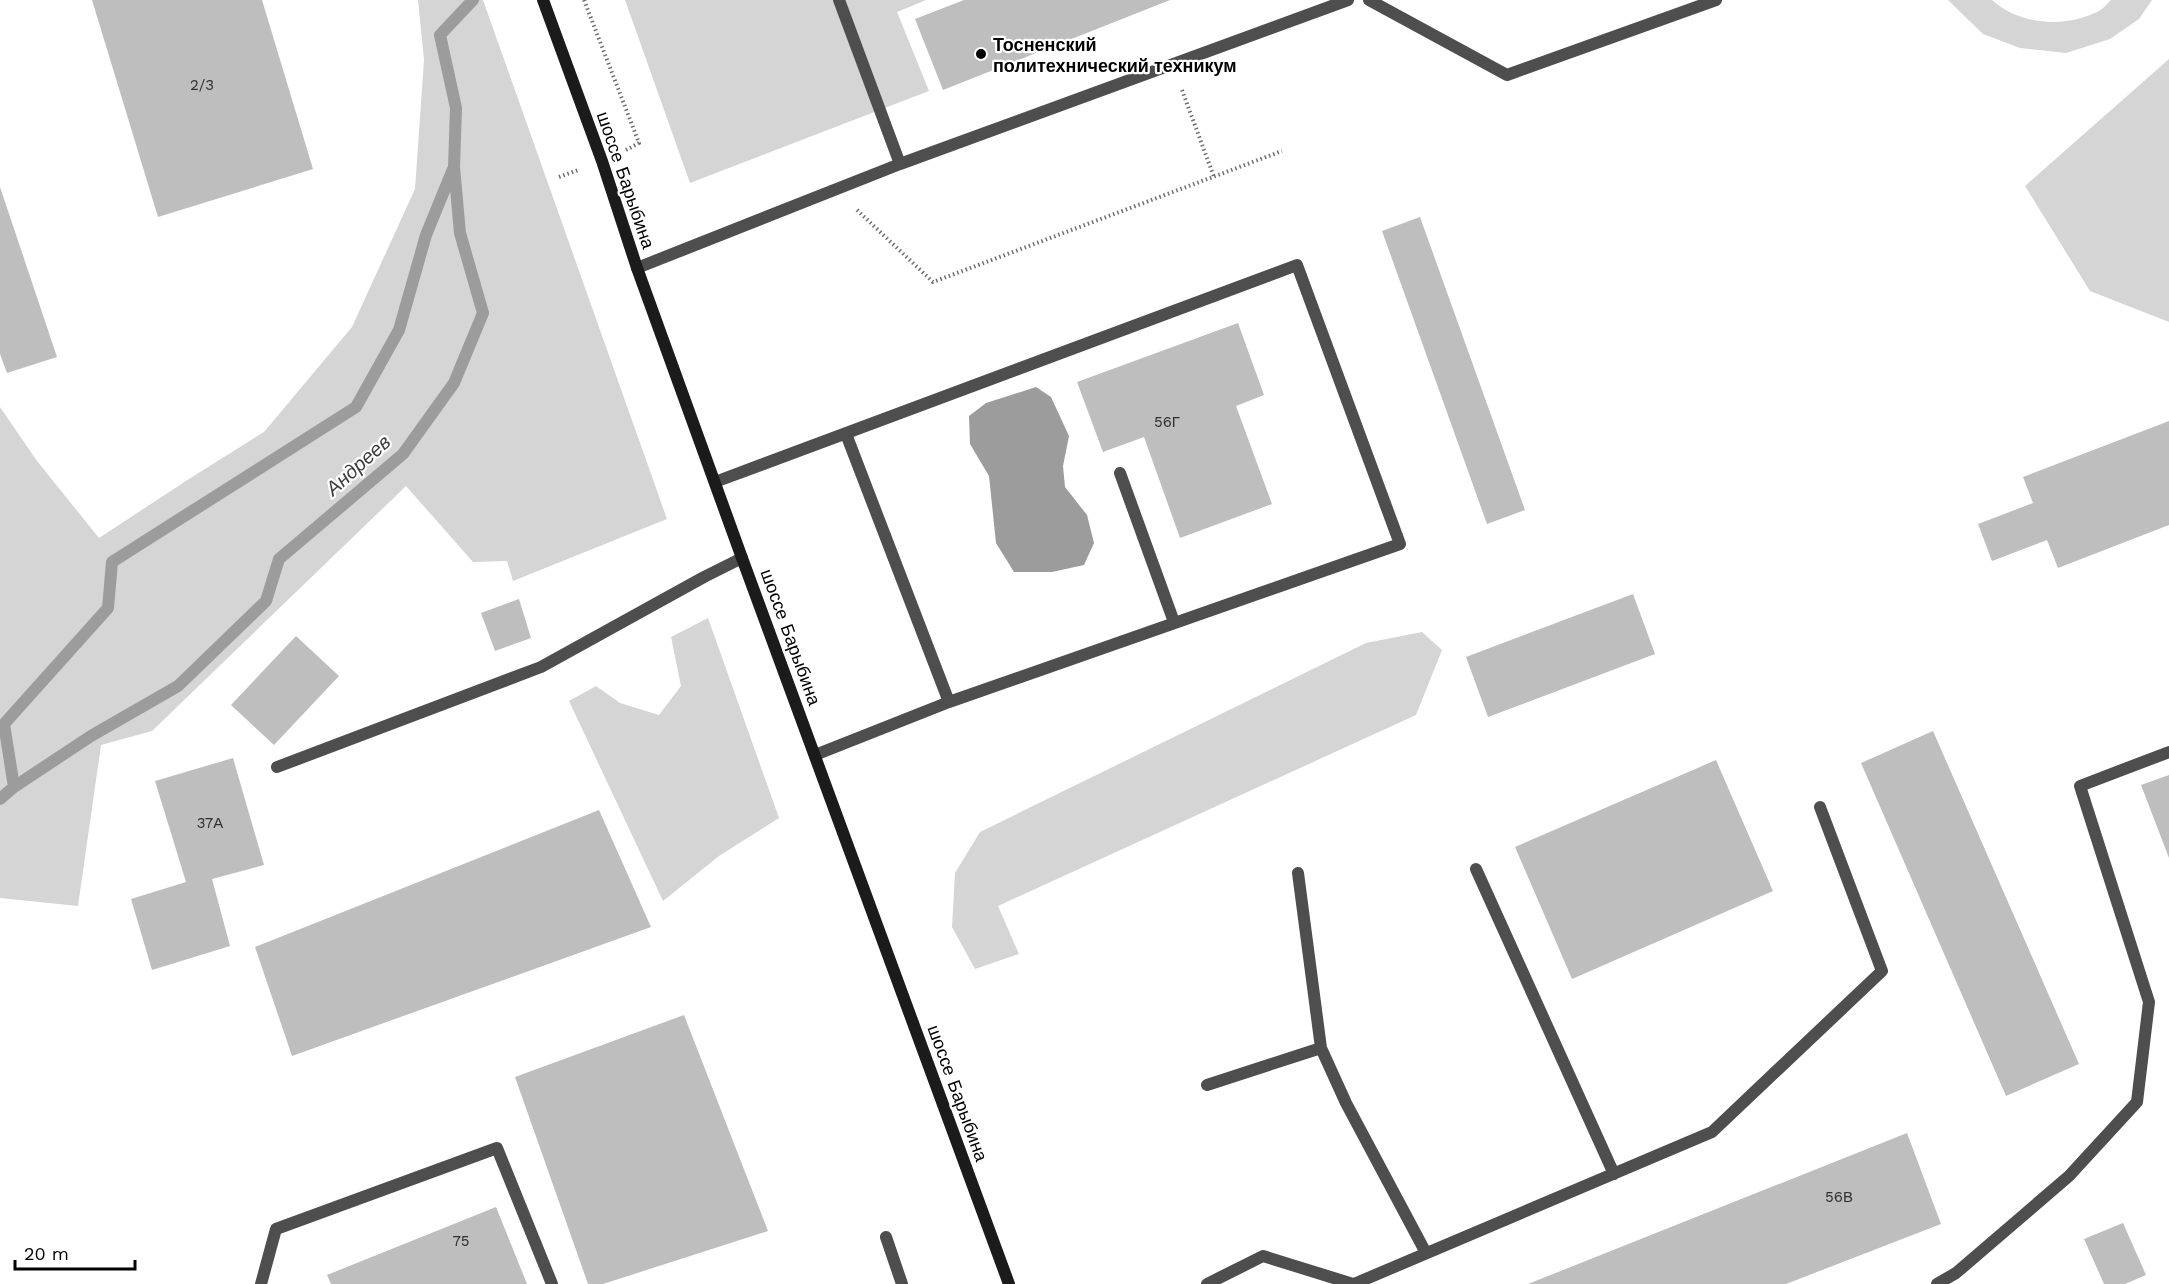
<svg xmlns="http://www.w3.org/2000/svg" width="2169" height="1284" font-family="'Work Sans',sans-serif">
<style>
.green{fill:#d5d5d5}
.water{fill:#9c9c9c}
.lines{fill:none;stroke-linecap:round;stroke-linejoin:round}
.stream{stroke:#9c9c9c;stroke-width:12}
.building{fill:#bebebe}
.path{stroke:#707070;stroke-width:4;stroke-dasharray:1.5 3;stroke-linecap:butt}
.lane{stroke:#4e4e4e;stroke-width:12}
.secondary{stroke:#1b1b1b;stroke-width:12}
.poi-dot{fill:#000;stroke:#fff;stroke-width:2}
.labels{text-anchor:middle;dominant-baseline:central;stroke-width:4.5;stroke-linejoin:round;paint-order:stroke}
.number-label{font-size:15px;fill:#303030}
.poi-label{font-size:18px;font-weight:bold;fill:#000;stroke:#fff;text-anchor:start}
.street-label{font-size:18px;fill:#000;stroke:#fff}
.water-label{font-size:20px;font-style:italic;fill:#3d3d3d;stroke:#fff}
</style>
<rect width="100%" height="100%" fill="#fff"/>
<path class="green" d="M 418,0 L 483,0 L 667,519 L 513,581 L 507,561 L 473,562 L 406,486 L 152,731 L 101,745 L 78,906 L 0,898 L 0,407 L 37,461 L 99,538 L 189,479 L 264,432 L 352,327 L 415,189 L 424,60 Z
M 625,0 L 926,0 L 897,12 L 929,91 L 690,183 Z
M 1948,0 L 1992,0 C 2019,25 2064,28 2097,12 C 2102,10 2107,4 2111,0 L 2152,0 L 2139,19 L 2110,39 L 2066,53 L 2020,48 L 1983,34 Z
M 2169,59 L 2169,322 L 2090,291 L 2025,186 Z
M 708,618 L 779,818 L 719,856 L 663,901 L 569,701 L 596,686 L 620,703 L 659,715 L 681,686 L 671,637 Z
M 1422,632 L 1442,650 L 1416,715 L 998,906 L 1019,954 L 975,969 L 952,927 L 955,873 L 980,832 L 1366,643 Z"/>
<path class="water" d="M 1036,387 L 1051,397 L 1069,436 L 1063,466 L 1065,487 L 1087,515 L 1094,543 L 1084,565 L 1052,572 L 1014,572 L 996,543 L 989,476 L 970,444 L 969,416 L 986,403 Z"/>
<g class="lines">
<path class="stream" d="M 14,787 L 4,724 L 108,608 L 112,562 L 356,407 L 399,330 L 426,235 L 453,169
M 0,799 L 14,787 L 91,736 L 178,686 L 266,601 L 279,559 L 403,454 L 454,383 L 483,313 L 460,233 L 454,167 L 456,108 L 440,35 L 473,0"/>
</g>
<path class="building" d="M 92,0 L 262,0 L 313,169 L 158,217 Z
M 964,0 L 1170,0 L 943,90 L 915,19 Z
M 0,187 L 57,357 L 7,373 L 0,354 Z
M 1420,217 L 1525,510 L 1487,524 L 1382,231 Z
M 1238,323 L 1264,395 L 1236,406 L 1272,504 L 1180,538 L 1144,437 L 1103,452 L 1077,382 Z
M 2169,421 L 2169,525 L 2058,568 L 2047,540 L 1992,561 L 1978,524 L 2033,503 L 2023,477 Z
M 1633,594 L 1655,654 L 1488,717 L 1466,657 Z
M 519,599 L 531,638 L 495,651 L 481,613 Z
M 296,636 L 339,676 L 274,745 L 231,705 Z
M 1933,731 L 2079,1064 L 2006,1096 L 1861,763 Z
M 233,758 L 264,865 L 212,879 L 230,946 L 152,970 L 131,899 L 186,882 L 155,781 Z
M 1716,760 L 1773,891 L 1572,979 L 1515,847 Z
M 2169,775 L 2169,858 L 2141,785 Z
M 599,810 L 651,927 L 292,1056 L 255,947 Z
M 684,1015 L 768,1231 L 603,1284 L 588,1284 L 515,1077 Z
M 1907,1133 L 1941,1224 L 1786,1284 L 1528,1284 Z
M 496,1207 L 527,1284 L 331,1284 L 327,1275 Z
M 2123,1223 L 2146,1275 L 2125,1284 L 2104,1284 L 2084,1239 Z"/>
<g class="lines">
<path class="path" d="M 584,0 L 639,143 L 626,150
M 1182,90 L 1214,177
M 559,177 L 578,170
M 857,210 L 933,282 L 1282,151"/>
<path class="lane" d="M 839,0 L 900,164
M 1369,0 L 1507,75 L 1716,0
M 637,268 L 900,164 L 1348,0
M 1120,473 L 1174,622
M 715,482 L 1297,265 L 1400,544 L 949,702
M 815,755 L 949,702 L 846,434
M 277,767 L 541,667 L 704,577 L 742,558
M 1476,869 L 1614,1174
M 1298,873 L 1321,1048 L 1346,1103 L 1426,1253
M 1207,1085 L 1321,1048
M 886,1237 L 902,1284
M 261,1284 L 276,1229 L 497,1148 L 552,1284
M 1207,1284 L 1263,1256 L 1353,1284
M 1354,1284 L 1712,1132 L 1882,971 L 1820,807
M 1937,1284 L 1956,1273 L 2069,1176 L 2137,1102 L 2149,1002 L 2080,786 L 2169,752"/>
<path class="secondary" d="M 543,0 L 602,161 L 637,268 L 742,558 L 1009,1284"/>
</g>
<circle class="poi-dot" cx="981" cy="54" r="6"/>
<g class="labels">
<g class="number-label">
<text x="202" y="85">2/3</text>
<text x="1167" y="422">56Г</text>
<text x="210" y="823">37А</text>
<text x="1839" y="1197">56В</text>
<text x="461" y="1241">75</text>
</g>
<g class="poi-label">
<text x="993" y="44">Тосненский<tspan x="993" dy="21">политехнический техникум</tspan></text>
</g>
<g class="street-label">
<text transform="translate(626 180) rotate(71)">шоссе Барыбина</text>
<text transform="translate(791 637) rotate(70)">шоссе Барыбина</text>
<text transform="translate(958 1093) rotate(70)">шоссе Барыбина</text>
</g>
<g class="water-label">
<text transform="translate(358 465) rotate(-42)">Андреев</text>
</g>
</g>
<path d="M15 1260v9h120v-9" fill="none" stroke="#000000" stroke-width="3"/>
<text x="24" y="1260" font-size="18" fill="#000000" stroke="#ffffff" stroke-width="4.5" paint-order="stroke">20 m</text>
</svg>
